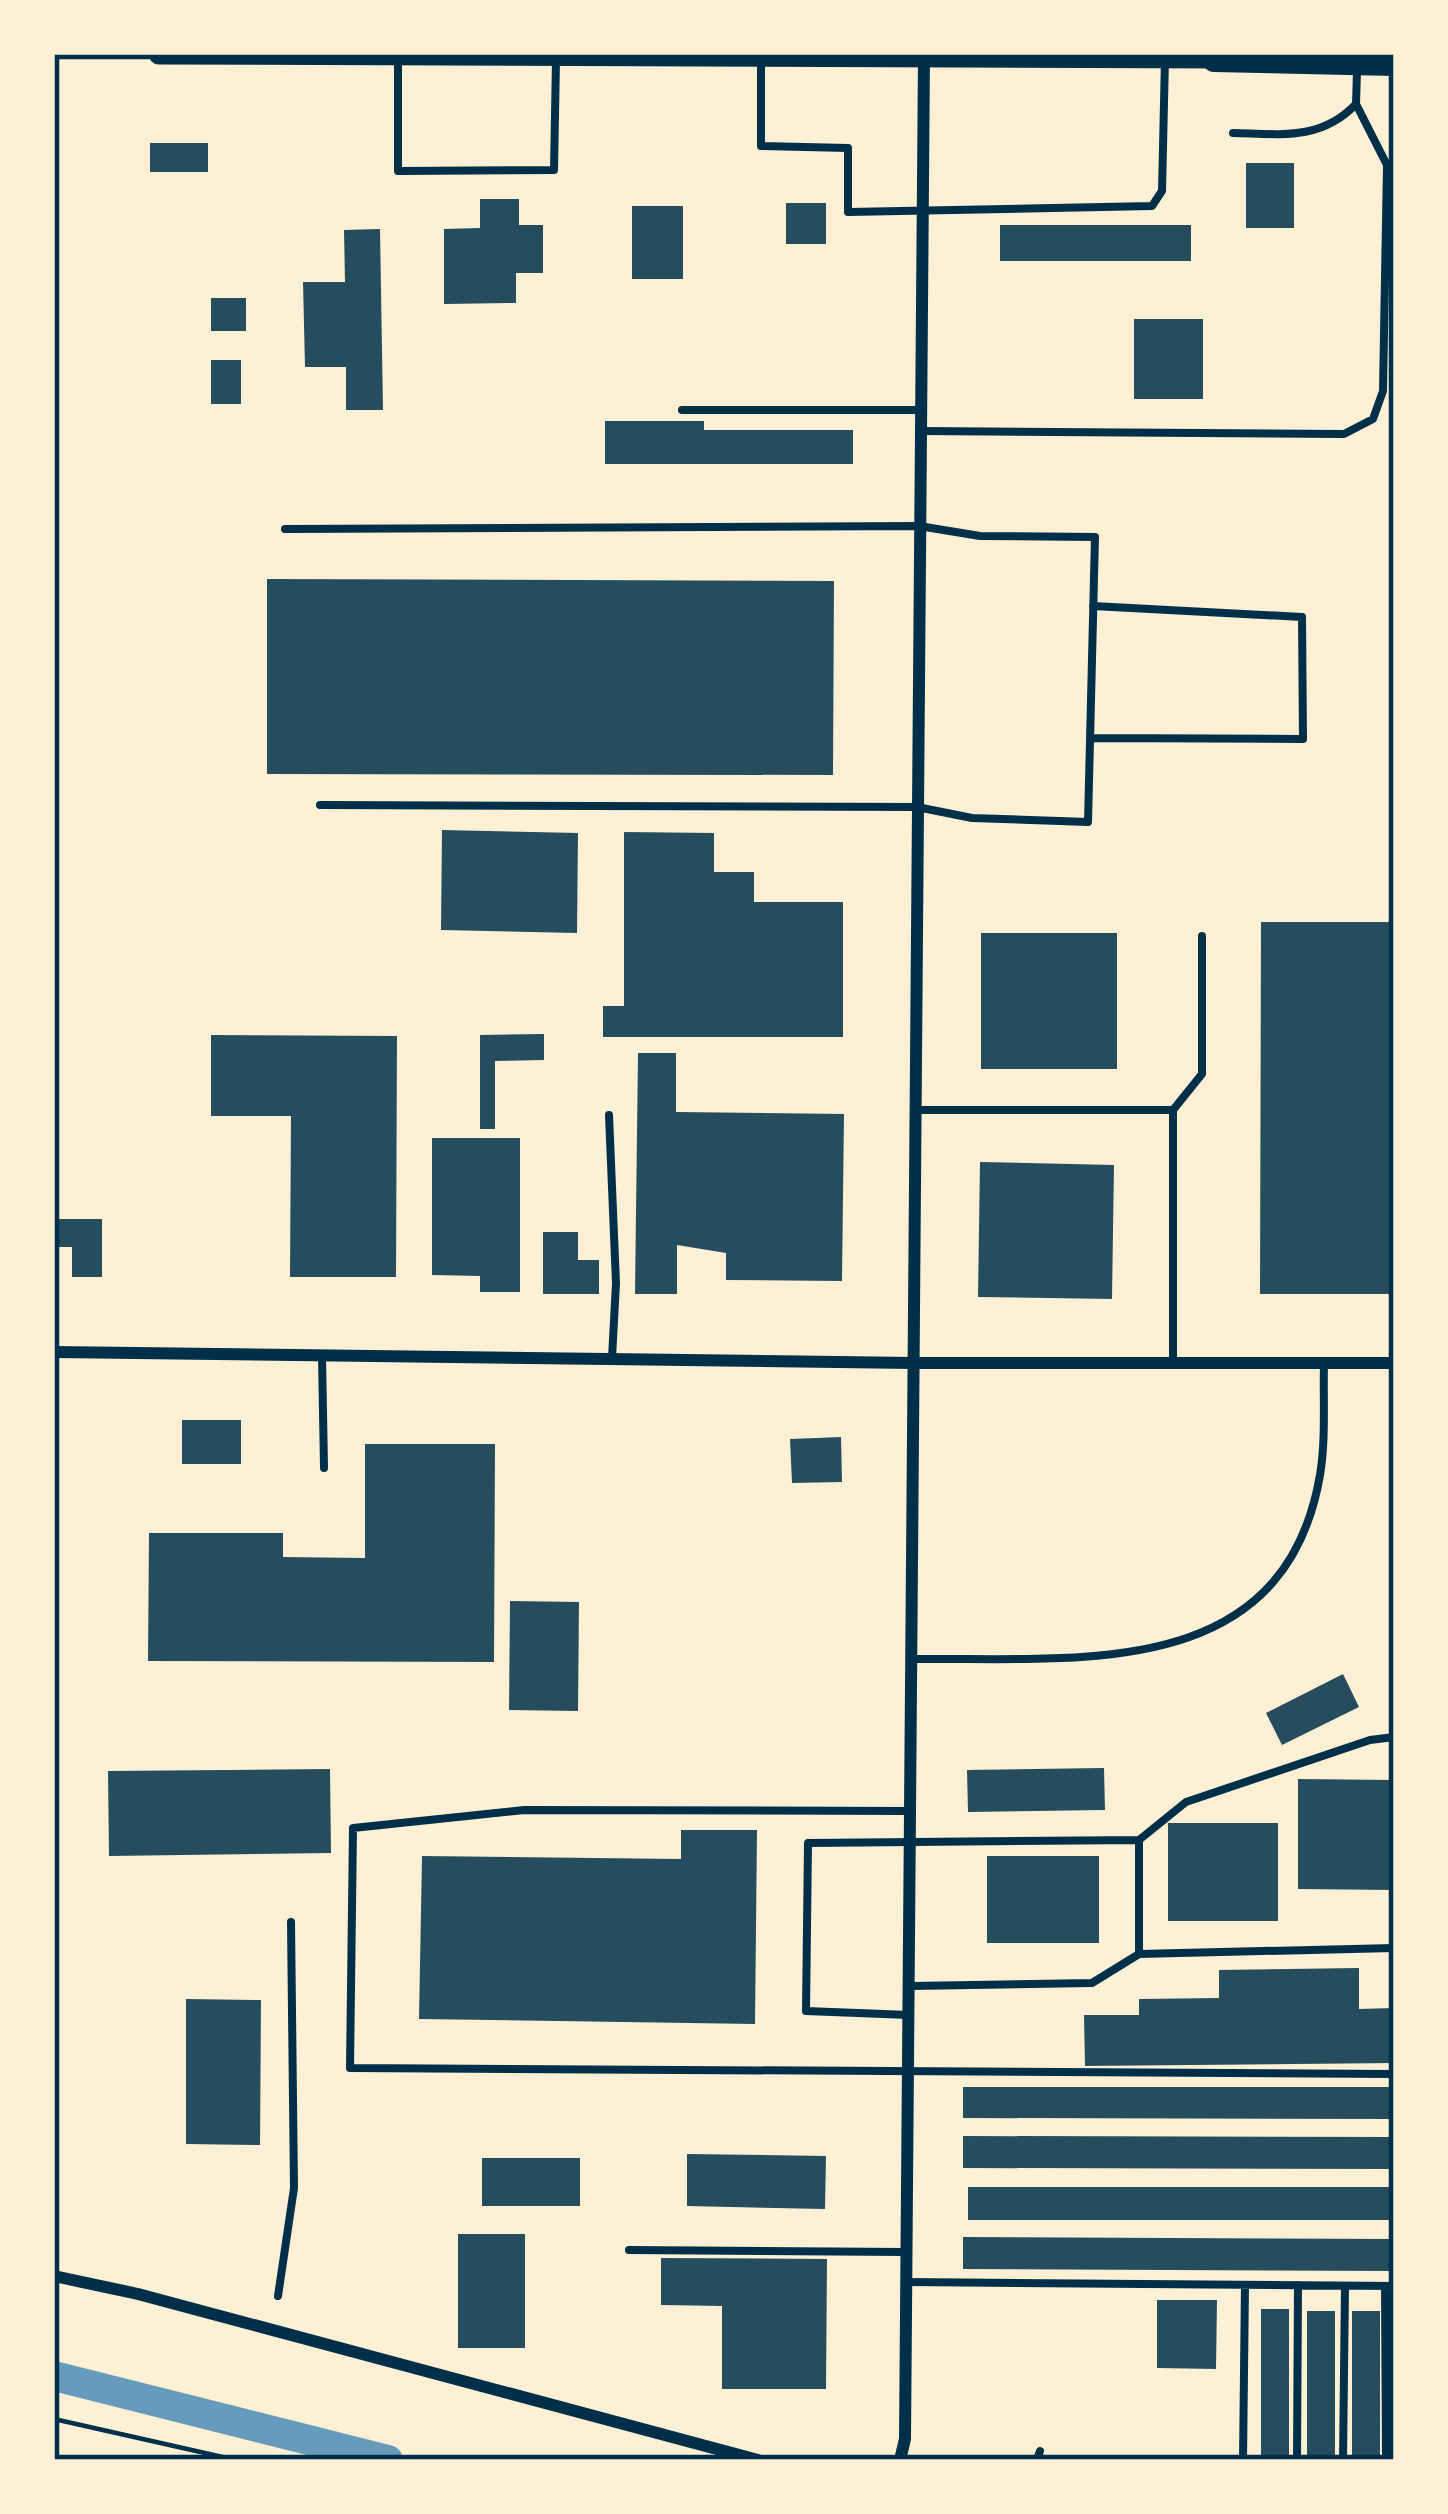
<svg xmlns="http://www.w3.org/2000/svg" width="1448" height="2514" font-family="'Exo 2',sans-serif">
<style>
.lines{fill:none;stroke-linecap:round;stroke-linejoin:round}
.canal{stroke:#669bbc;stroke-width:30}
.building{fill:#264d5e}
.path{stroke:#003049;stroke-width:4.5}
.service{stroke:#003049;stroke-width:8}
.minor{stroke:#003049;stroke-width:12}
.secondary{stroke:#003049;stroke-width:21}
.trunk{stroke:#003049;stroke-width:24}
.neatline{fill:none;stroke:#003049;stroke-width:4.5}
</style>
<rect width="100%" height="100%" fill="#fdf0d5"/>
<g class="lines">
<path class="canal" d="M 54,2376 L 388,2460"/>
</g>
<path class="building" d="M 150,143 L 208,143 L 208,172 L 150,172 Z
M 1246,163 L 1294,163 L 1294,228 L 1246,228 Z
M 480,199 L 519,199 L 519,225 L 543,225 L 543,273 L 516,273 L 516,303 L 444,304 L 444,229 L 480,228 Z
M 786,203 L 826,203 L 826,244 L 786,244 Z
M 632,206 L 683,206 L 683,279 L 632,279 Z
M 1000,225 L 1191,225 L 1191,261 L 1000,261 Z
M 380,229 L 383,410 L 346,410 L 346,367 L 305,367 L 303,282 L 345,282 L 344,230 Z
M 211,298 L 246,298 L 246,331 L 211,331 Z
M 1134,319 L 1203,319 L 1203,399 L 1134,399 Z
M 211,360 L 241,360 L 241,404 L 211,404 Z
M 605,421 L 704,421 L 704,430 L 853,430 L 853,464 L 605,464 Z
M 267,579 L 834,581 L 833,775 L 267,774 Z
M 442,830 L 578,833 L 577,933 L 441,930 Z
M 624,832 L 714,833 L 714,872 L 754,872 L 754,902 L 843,902 L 843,1037 L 603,1037 L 603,1006 L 624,1006 Z
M 1261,922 L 1394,922 L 1394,1294 L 1260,1294 Z
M 981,933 L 1117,933 L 1117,1069 L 981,1069 Z
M 544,1034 L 544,1060 L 495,1061 L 495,1129 L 480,1129 L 480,1035 Z
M 211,1035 L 397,1036 L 396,1277 L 290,1277 L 291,1116 L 211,1116 Z
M 638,1053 L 676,1053 L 676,1112 L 844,1114 L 842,1281 L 726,1280 L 726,1253 L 677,1245 L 677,1294 L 635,1294 Z
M 432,1138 L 520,1138 L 520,1292 L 480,1292 L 480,1276 L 432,1275 Z
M 980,1162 L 1114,1165 L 1112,1299 L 978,1297 Z
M 54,1219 L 102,1219 L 102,1277 L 72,1277 L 72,1247 L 54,1247 Z
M 543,1232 L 578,1232 L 578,1260 L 599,1260 L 599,1294 L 543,1294 Z
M 182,1420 L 241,1420 L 241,1464 L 182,1464 Z
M 841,1437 L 842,1482 L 792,1483 L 790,1439 Z
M 365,1444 L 495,1444 L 494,1662 L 148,1661 L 149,1533 L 283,1533 L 283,1557 L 365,1558 Z
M 510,1601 L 579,1602 L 578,1711 L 509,1710 Z
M 1343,1674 L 1359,1707 L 1282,1745 L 1266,1713 Z
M 1104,1768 L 1105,1810 L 968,1812 L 967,1770 Z
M 330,1769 L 331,1853 L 109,1856 L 108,1771 Z
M 1298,1779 L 1394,1780 L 1394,1890 L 1298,1889 Z
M 1168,1823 L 1278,1823 L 1278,1921 L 1168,1921 Z
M 681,1830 L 757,1830 L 755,2024 L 419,2019 L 422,1856 L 681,1859 Z
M 987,1856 L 1099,1856 L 1099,1943 L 987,1943 Z
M 1359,1968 L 1359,2009 L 1394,2008 L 1394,2063 L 1085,2066 L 1084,2015 L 1139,2015 L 1139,1999 L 1219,1998 L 1219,1970 Z
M 186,1999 L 261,2000 L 260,2145 L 186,2144 Z
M 963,2087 L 1394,2087 L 1394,2119 L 963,2118 Z
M 963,2136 L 1394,2137 L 1394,2169 L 963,2168 Z
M 687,2154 L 826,2156 L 825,2209 L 687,2206 Z
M 482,2158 L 580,2158 L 580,2206 L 482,2206 Z
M 968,2187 L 1394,2187 L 1394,2220 L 968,2220 Z
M 458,2234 L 525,2234 L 525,2348 L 458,2348 Z
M 963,2237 L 1394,2239 L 1394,2271 L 963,2269 Z
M 661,2258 L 827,2259 L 826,2389 L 722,2389 L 722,2306 L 661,2305 Z
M 1157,2300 L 1217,2300 L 1216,2369 L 1157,2368 Z
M 1261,2309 L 1289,2309 L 1289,2460 L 1261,2460 Z
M 1307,2311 L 1335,2311 L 1335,2460 L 1307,2460 Z
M 1352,2311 L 1380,2311 L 1380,2460 L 1352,2460 Z"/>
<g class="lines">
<path class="path" d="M 54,2419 L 236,2460"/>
<path class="service" d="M 398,57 L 398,171 L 554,170 L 556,60
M 761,57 L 761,146 L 848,148 L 848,212 L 1152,206 L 1162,191 L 1165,59
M 1233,133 C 1280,134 1321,141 1356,104 L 1357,71
M 682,410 L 920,410
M 921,431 L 1344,434 L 1373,419 L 1383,391 L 1387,165 L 1356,104
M 285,529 L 919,526 L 980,536 L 1095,537 L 1088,822 L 972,818 L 917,807 L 320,805
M 1091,738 L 1303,739 L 1302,617 L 1093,606
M 917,1110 L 1173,1110 L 1173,1363
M 1173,1110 L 1202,1074 L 1202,936
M 609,1115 L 616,1283 L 612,1358
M 322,1356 L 324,1468
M 912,1659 C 1073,1657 1284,1685 1320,1475 C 1326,1439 1323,1401 1324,1364
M 912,1811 L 524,1810 L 353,1828 L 350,2068 L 1394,2074
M 1139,1840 L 1186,1802 L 1370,1740 L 1394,1737
M 1139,1954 L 1394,1948
M 909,2015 L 806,2011 L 808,1843 L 1139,1840 L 1139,1954 L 1092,1983 L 911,1986
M 629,2250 L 906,2252
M 907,2282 L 1394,2286
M 1385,2286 L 1386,2460
M 278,2296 L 294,2188 L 291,1922
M 1037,2460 L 1040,2451
M 1243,2460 L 1245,2285
M 1297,2460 L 1298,2285
M 1343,2460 L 1345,2286"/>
<path class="minor" d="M 54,1352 L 913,1363 L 1394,1363
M 54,2276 L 138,2294 L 758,2460
M 900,2460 L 905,2439 L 924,56"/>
<path class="secondary" d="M 159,54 L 1226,58"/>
<path class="trunk" d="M 1214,60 L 1394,64"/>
</g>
<rect width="1448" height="2514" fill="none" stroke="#fdf0d5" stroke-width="114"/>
<rect x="57" y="57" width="1334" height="2400" class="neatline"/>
</svg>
